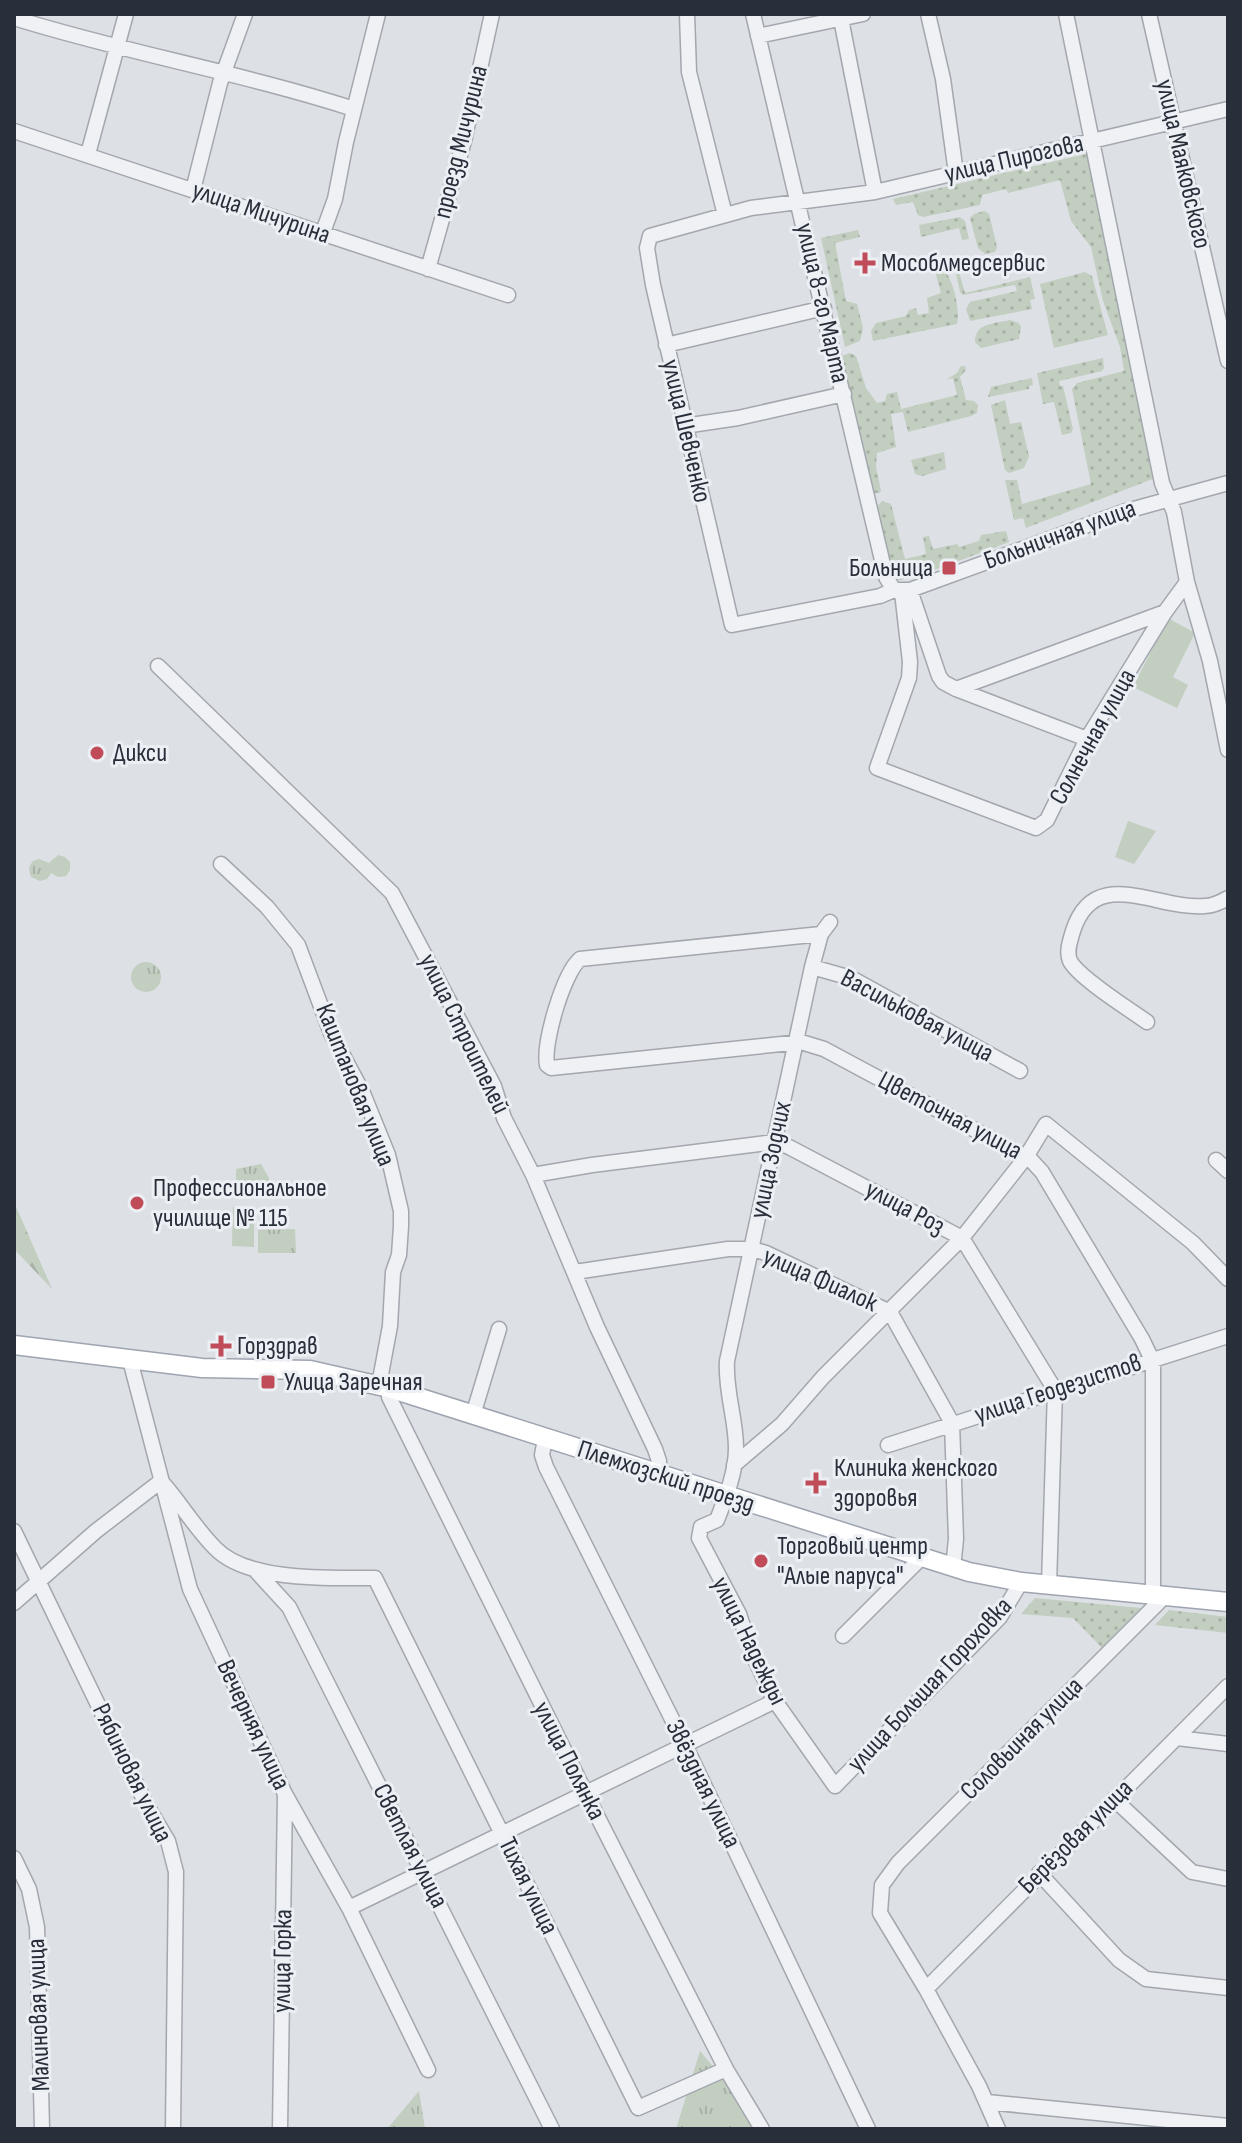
<svg xmlns="http://www.w3.org/2000/svg" width="1242" height="2143" font-family="'Sofia Sans Condensed',sans-serif">
<style>
.grass{fill:url(#grass-dots)}
.forest{fill:url(#forest-firs)}
.park{fill:url(#park-tufts)}
.garden{fill:#c2cebf}
.lines{fill:none;stroke-linecap:round;stroke-linejoin:round}
.minor-casing{stroke:#a3a7ae;stroke-width:17}
.major-casing{stroke:#9ea4b0;stroke-width:21}
.minor{stroke:#eff1f4;stroke-width:14}
.major{stroke:#fff;stroke-width:18}
.poi-dot{fill:#c04c59;stroke:#eceff3;stroke-width:3}
.labels{text-anchor:middle;dominant-baseline:central;stroke-width:6;stroke-linejoin:round;paint-order:stroke}
.street-label{font-size:26px;fill:#282e3a;stroke:#eceff3}
.poi-label{font-size:26px;fill:#282e3a;stroke:#eceff3;text-anchor:start}
</style>
<defs>
<pattern id="grass-dots" width="8" height="8" patternUnits="userSpaceOnUse" patternTransform="scale(2)"><rect width="8" height="8" fill="#c2cebf"/><path d="M2 2h.1M6 6h.1" fill="none" stroke="#a7b1a5" stroke-width="1.8" stroke-linecap="round"/></pattern>
<pattern id="forest-firs" width="22" height="20" patternUnits="userSpaceOnUse" patternTransform="scale(2)"><rect width="22" height="20" fill="#c2cebf"/><path d="M5 1l3.5 6h-7zM16 11l3.5 6h-7z" fill="#a7b1a5"/></pattern>
<pattern id="park-tufts" width="24" height="20" patternUnits="userSpaceOnUse" patternTransform="scale(2)"><rect width="24" height="20" fill="#c2cebf"/><path d="M3 7l-1-3M5 7V3M7 7l1-3M15 17l-1-3M17 17v-4M19 17l1-3" fill="none" stroke="#a7b1a5"/></pattern>
</defs>
<rect width="100%" height="100%" fill="#dde0e5"/>
<path class="grass" d="M 1090,153 L 1155,478 L 1026,528 L 1023,518 L 1014,520 L 1005,480 L 1017,480 L 1022,504 L 1091,484 L 1072,389 L 1077,383 L 1124,371 L 1120,347 L 1103,301 L 1091,247 L 1071,221 L 1060,180 L 1008,193 L 1006,189 L 982,195 L 980,205 L 923,217 L 918,215 L 913,202 L 896,205 L 893,199 Z
M 984,211 L 989,214 L 997,247 L 995,252 L 985,254 L 978,248 L 970,218 L 974,214 Z
M 960,217 L 965,221 L 969,239 L 962,240 L 959,228 L 921,237 L 919,225 Z
M 858,230 L 860,237 L 835,243 L 846,301 L 857,304 L 863,328 L 860,341 L 845,347 L 821,238 Z
M 940,265 C 952,274 961,309 957,324 L 873,341 L 871,331 L 876,323 L 906,316 L 909,310 L 916,308 L 918,315 L 929,313 L 927,298 L 941,293 L 934,267 Z
M 959,272 L 965,293 L 1030,277 L 1035,299 L 1030,300 L 1032,309 L 970,321 L 966,309 L 970,302 L 1017,291 L 1015,285 L 963,295 L 960,292 L 956,273 Z
M 1085,272 L 1092,276 L 1108,335 L 1054,348 L 1040,284 Z
M 1010,320 L 1019,323 L 1021,327 L 1019,339 L 981,348 L 975,342 C 975,322 995,324 1010,320 Z
M 850,353 L 856,356 L 866,388 L 877,403 L 885,401 L 887,394 L 897,392 L 901,409 L 957,395 L 953,378 L 946,380 L 957,373 L 961,366 L 965,366 L 966,370 L 960,377 L 966,400 L 974,401 L 978,405 L 977,413 L 971,416 L 908,432 L 903,412 L 891,414 L 896,447 L 877,453 L 876,467 L 881,491 L 879,493 L 872,493 L 842,356 Z
M 1103,358 L 1104,368 L 1102,371 L 1059,381 L 1060,386 L 1063,386 L 1073,429 L 1071,433 L 1062,435 L 1054,402 L 1043,404 L 1037,373 Z
M 1032,378 L 1033,385 L 1029,386 L 1029,389 L 988,397 L 991,387 Z
M 1005,400 L 1010,424 L 1021,422 L 1029,456 L 1024,468 L 1009,473 L 1005,470 L 991,405 Z
M 944,452 L 946,469 L 922,476 L 915,474 L 911,460 Z
M 882,501 L 891,504 L 905,559 L 926,554 L 923,537 L 929,536 L 933,549 L 957,544 L 959,547 L 979,541 L 981,535 L 1006,531 L 1009,542 L 913,578 L 897,580 L 892,574 L 876,508 Z
M 1035,1598 L 1151,1609 L 1107,1653 L 1073,1618 L 1021,1614 Z
M 1169,1610 L 1228,1617 L 1228,1633 L 1155,1625 Z"/>
<path class="forest" d="M 14,1202 L 52,1289 L 14,1249 Z"/>
<path class="park" d="M 58,855 L 65,857 L 70,862 L 70,870 L 66,876 L 58,877 L 51,873 L 47,879 L 40,881 L 31,877 L 29,867 L 33,861 L 39,859 L 49,863 Z
M131 977a15 15 0 1 1 30 0a15 15 0 1 1-30 0Z
M 261,1164 L 269,1178 L 269,1184 L 236,1185 L 236,1169 Z
M 295,1229 L 296,1253 L 258,1253 L 258,1230 Z
M 700,2051 L 735,2093 L 754,2129 L 676,2129 Z
M 419,2091 L 425,2129 L 387,2129 Z"/>
<path class="garden" d="M 1168,618 L 1195,633 L 1173,677 L 1188,685 L 1177,708 L 1133,687 Z
M 1128,821 L 1156,831 L 1134,864 L 1115,857 Z
M 233,1207 L 254,1207 L 254,1247 L 232,1246 Z"/>
<g class="lines">
<defs>
<path id="minor" d="M 687,14 L 689,72 L 725,215
M 753,14 L 886,577 L 894,590
M 928,14 L 943,79 L 956,173
M 1066,14 L 1162,483 L 1174,512 L 1187,582 L 1210,661 L 1228,750
M 1149,14 L 1228,361
M 14,18 C 126,53 243,73 354,109
M 841,19 L 875,192
M 758,36 L 863,14
M 14,131 L 508,295
M 88,154 L 126,14
M 193,190 L 220,83 L 245,14
M 322,235 L 335,199 L 346,142 L 378,14
M 428,269 L 464,141 L 492,14
M 666,345 L 824,308
M 684,426 L 738,418 L 844,394
M 894,590 L 880,596 L 732,625 L 653,285 L 647,248 L 650,236 L 751,208 L 875,192 L 1228,109
M 894,590 L 910,590 L 1123,512 L 1228,483
M 910,590 L 939,676 L 943,682 L 956,689 L 1165,612
M 902,592 L 910,662 L 909,678 L 877,768 L 1036,828 L 1047,820 L 1087,739 L 1165,612 L 1187,582
M 158,666 L 392,893 L 494,1086 L 504,1118 L 533,1175 L 597,1327 L 655,1449 L 659,1461 L 658,1475
M 956,689 L 1087,739
M 221,864 L 267,907 L 298,945 L 331,1033 L 362,1091 L 388,1155 L 401,1211 L 401,1226 L 399,1255 L 393,1272 L 390,1326 L 379,1385
M 830,922 L 821,934 L 812,967 L 727,1361 C 725,1391 736,1418 736,1448 C 736,1472 726,1497 717,1520 L 701,1527 L 699,1538 L 739,1614 L 752,1653 L 775,1701 L 835,1786 L 1000,1617 L 1021,1582
M 821,934 L 580,959 C 563,974 543,1043 547,1065 L 551,1068 L 801,1042 L 824,1049 L 1031,1160 L 1042,1172 L 1142,1339 L 1153,1362 L 1153,1595
M 812,967 L 851,978 L 1020,1071
M 1147,1022 C 1129,1009 1079,978 1070,961 C 1066,952 1070,941 1073,931 C 1094,864 1156,910 1205,906 C 1213,906 1221,902 1228,898
M 1216,1160 L 1228,1171
M 533,1175 L 592,1165 L 775,1142 L 789,1147 L 962,1238 L 1055,1390 L 1049,1585
M 575,1272 L 728,1249 L 752,1249 L 766,1253 L 890,1312 L 952,1423 L 956,1539 L 953,1568
M 130,1360 L 190,1589 L 285,1794 L 349,1908 L 428,2070
M 389,1388 L 389,1397 L 586,1794 L 726,2069 L 762,2129
M 473,1415 L 499,1329
M 545,1439 L 542,1455 L 546,1467 L 685,1745 L 868,2129
M 888,1445 L 1228,1336
M 734,1465 L 782,1424 L 823,1377 L 962,1238 L 1026,1157 L 1046,1124 L 1193,1243 L 1228,1279
M 14,1531 L 146,1804 L 168,1841 L 176,1872 L 173,2129
M 256,1571 L 289,1607 L 552,2129
M 14,1603 L 96,1531 L 161,1481 C 180,1502 195,1528 215,1548 C 247,1582 331,1578 375,1578 L 638,2108 L 726,2069
M 843,1636 L 921,1558
M 1177,1738 L 1228,1744
M 1114,1799 L 1192,1872 L 1228,1879
M 14,1858 L 29,1889 L 37,1927 L 42,2129
M 1039,1873 L 1119,1960 L 1146,1979 L 1228,1988
M 349,1908 L 775,1701
M 926,1989 L 1228,1686
M 987,2102 L 1228,2126
M 280,2129 L 285,1794
M 998,2129 L 979,2086 L 926,1989 L 880,1913 L 882,1885 L 898,1863 L 1165,1596"/>
<path id="major" d="M 14,1345 L 202,1368 L 310,1370 L 389,1388 L 969,1572 L 1021,1582 L 1228,1602"/>
</defs>
<use href="#minor" class="minor-casing"/>
<use href="#major" class="major-casing"/>
<use href="#minor" class="minor"/>
<use href="#major" class="major"/>
</g>
<g class="poi-dot">
<path d="M861 251h8v8h8v8h-8v8h-8v-8h-8v-8h8z"/>
<rect x="941" y="560" width="16" height="16" rx="4"/>
<circle cx="97" cy="753" r="8"/>
<circle cx="137" cy="1203" r="8"/>
<path d="M217 1334h8v8h8v8h-8v8h-8v-8h-8v-8h8z"/>
<rect x="260" y="1374" width="16" height="16" rx="4"/>
<path d="M812 1471h8v8h8v8h-8v8h-8v-8h-8v-8h8z"/>
<circle cx="761" cy="1561" r="8"/>
</g>
<g class="labels">
<g class="street-label">
<text transform="translate(461 142) rotate(-76)">проезд Мичурина</text>
<text transform="translate(1014 159) rotate(-13)">улица Пирогова</text>
<text transform="translate(1183 164) rotate(77)">улица Маяковского</text>
<text transform="translate(261 213) rotate(19)">улица Мичурина</text>
<text transform="translate(822 303) rotate(77)">улица 8-го Марта</text>
<text transform="translate(686 431) rotate(77)">улица Шевченко</text>
<text transform="translate(1060 535) rotate(-20)">Больничная улица</text>
<text transform="translate(1093 737) rotate(-61)">Солнечная улица</text>
<text transform="translate(917 1016) rotate(28)">Васильковая улица</text>
<text transform="translate(464 1034) rotate(64)">улица Строителей</text>
<text transform="translate(355 1085) rotate(68)">Каштановая улица</text>
<text transform="translate(950 1116) rotate(28)">Цветочная улица</text>
<text transform="translate(771 1160) rotate(-78)">улица Зодчих</text>
<text transform="translate(905 1208) rotate(28)">улица Роз</text>
<text transform="translate(820 1280) rotate(24)">улица Фиалок</text>
<text transform="translate(1058 1389) rotate(-18)">улица Геодезистов</text>
<text transform="translate(666 1477) rotate(18)">Племхозский проезд</text>
<text transform="translate(749 1641) rotate(64)">улица Надежды</text>
<text transform="translate(930 1685) rotate(-47)">улица Большая Гороховка</text>
<text transform="translate(253 1725) rotate(65)">Вечерняя улица</text>
<text transform="translate(1022 1739) rotate(-45)">Соловьиная улица</text>
<text transform="translate(569 1761) rotate(63)">улица Полянка</text>
<text transform="translate(132 1773) rotate(64)">Рябиновая улица</text>
<text transform="translate(703 1784) rotate(64)">Звёздная улица</text>
<text transform="translate(1076 1837) rotate(-45)">Берёзовая улица</text>
<text transform="translate(410 1846) rotate(63)">Светлая улица</text>
<text transform="translate(528 1886) rotate(64)">Тихая улица</text>
<text transform="translate(283 1961) rotate(-89)">улица Горка</text>
<text transform="translate(39 2015) rotate(-92)">Малиновая улица</text>
</g>
<g class="poi-label">
<text x="881" y="263">Мособлмедсервис</text>
<text x="933" y="568" text-anchor="end">Больница</text>
<text x="113" y="753">Дикси</text>
<text x="153" y="1188">Профессиональное<tspan x="153" dy="30">училище № 115</tspan></text>
<text x="237" y="1346">Горздрав</text>
<text x="284" y="1382">Улица Заречная</text>
<text x="834" y="1468">Клиника женского<tspan x="834" dy="30">здоровья</tspan></text>
<text x="777" y="1546">Торговый центр<tspan x="777" dy="30">"Алые паруса"</tspan></text>
</g>
</g>
<rect width="1242" height="2143" fill="none" stroke="#282e3a" stroke-width="32"/>
</svg>
